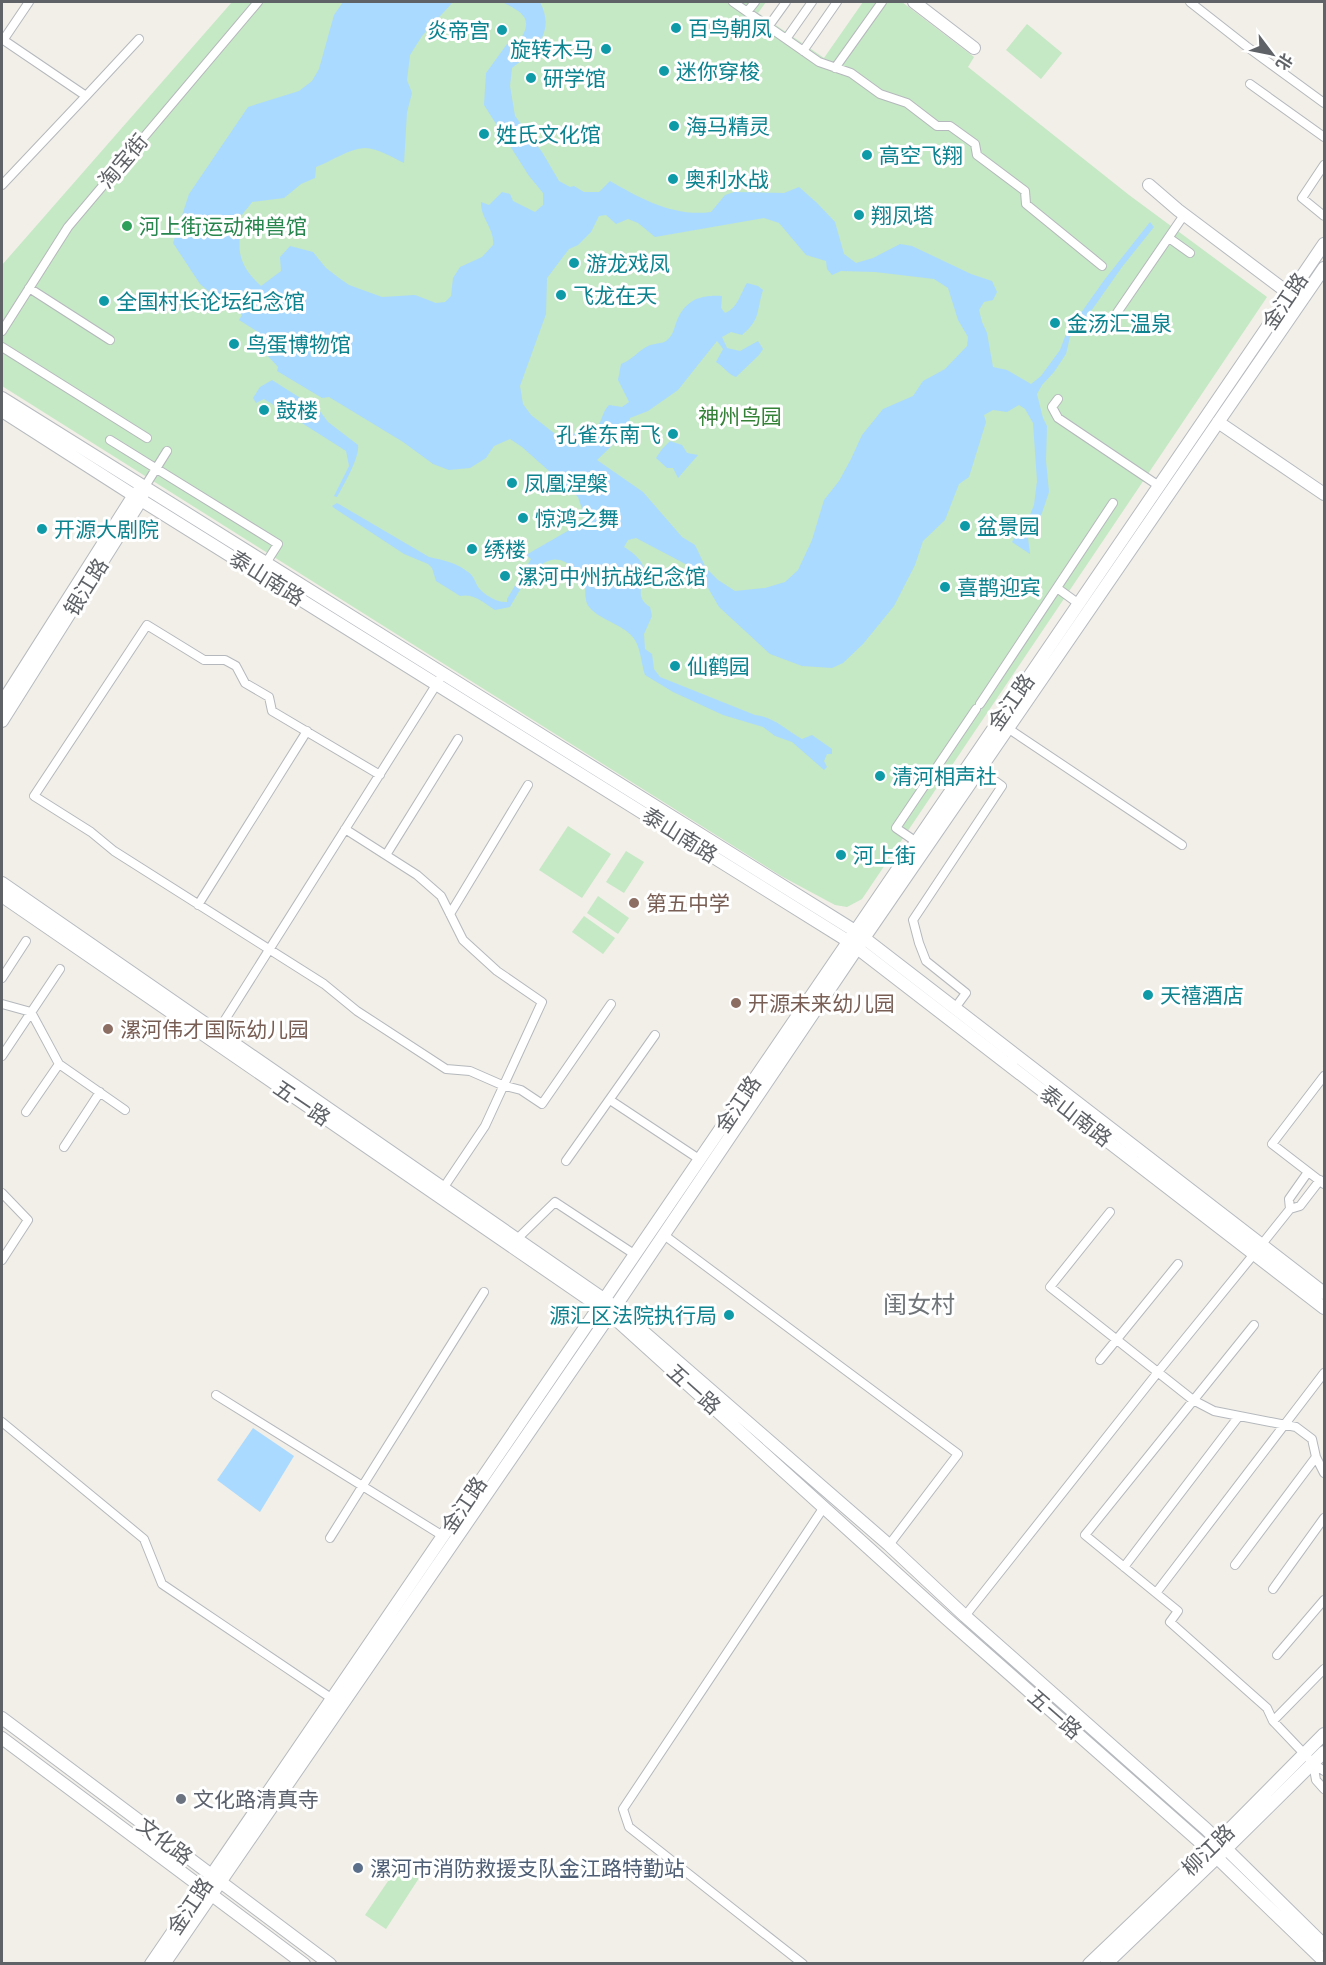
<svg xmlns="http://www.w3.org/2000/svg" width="1326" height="1965" font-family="Figtree,'Noto Sans SC',sans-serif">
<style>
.green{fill:#c5e8c5}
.water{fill:#aadaff;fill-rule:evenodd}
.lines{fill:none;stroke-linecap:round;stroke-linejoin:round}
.street-casing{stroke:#b5b8bc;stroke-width:10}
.secondary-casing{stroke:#b6babf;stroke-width:14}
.street{stroke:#fff;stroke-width:8}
.secondary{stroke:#fff;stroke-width:12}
.culture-dot{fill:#0f9aa8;stroke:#fff;stroke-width:2}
.leisure-dot{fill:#2e9e5b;stroke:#fff;stroke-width:2}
.education-dot{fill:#8d6e63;stroke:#fff;stroke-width:2}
.worship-dot{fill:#6b7280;stroke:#fff;stroke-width:2}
.service-dot{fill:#5c6f8a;stroke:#fff;stroke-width:2}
.labels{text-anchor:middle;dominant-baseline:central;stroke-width:6;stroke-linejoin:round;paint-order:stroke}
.culture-label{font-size:21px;fill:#0d838f;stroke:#fff;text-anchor:start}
.street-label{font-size:21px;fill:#5f6368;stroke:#fff}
.leisure-label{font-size:21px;fill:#27864d;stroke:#fff;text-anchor:start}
.park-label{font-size:21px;fill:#348238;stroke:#fff}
.education-label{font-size:21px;fill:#785e54;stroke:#fff;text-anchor:start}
.worship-label{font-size:21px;fill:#5b616d;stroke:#fff;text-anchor:start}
.service-label{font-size:21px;fill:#4e5e75;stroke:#fff;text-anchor:start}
.quarter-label{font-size:24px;fill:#70757a;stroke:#fff}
</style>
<rect width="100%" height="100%" fill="#f1efe8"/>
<path class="green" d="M 232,2 L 766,2 L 758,13 L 824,58 L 863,2 L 902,2 L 974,57 L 968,67 L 1129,195 L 1267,297 L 862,899 L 847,907 L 835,905 L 781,876 L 2,386 L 2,265 Z
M 1027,24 L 1062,53 L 1041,79 L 1006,50 Z
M 568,826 L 611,854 L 582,898 L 539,870 Z
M 626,851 L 644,862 L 624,893 L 606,882 Z
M 598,896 L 629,918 L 618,934 L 587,913 Z
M 584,916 L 615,938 L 603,954 L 572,932 Z
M 401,1862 L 421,1875 L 386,1929 L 365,1915 Z"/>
<path class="water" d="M 343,2 L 453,2 L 422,36 L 410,55 L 407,80 L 412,93 L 407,112 L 404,163 C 393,158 378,148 365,148 C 348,149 332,161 316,167 L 315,178 L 301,184 L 284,198 L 252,202 C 249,207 243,212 241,217 C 238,224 241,230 240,236 C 237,258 245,271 261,286 L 281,271 L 280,257 L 290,246 L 313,252 L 326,268 L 339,278 L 349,285 L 382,297 L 415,295 L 436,303 L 445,302 L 451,296 L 453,278 L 460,267 L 482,257 L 493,245 C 495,229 480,218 481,202 L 489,205 L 502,192 L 510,194 L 513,201 L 535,212 L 543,205 L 543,193 L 529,176 L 484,105 L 486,73 L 507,44 L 516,46 C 534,21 527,14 502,2 L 540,2 C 556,33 535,50 512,68 L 510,86 L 515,116 L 542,152 L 559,181 L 570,187 L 574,186 L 584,192 L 599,192 L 610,181 C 641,199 674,217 711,212 L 725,195 L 734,192 L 784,193 L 799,187 L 817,203 L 835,222 L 844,254 L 856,263 L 873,258 L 900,244 L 912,246 L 971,274 L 992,281 L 997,292 L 993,300 L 984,302 L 979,310 L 982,322 L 987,333 L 993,367 L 1007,370 L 1031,384 L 1041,376 L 1060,350 L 1066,334 L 1105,279 L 1150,222 L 1154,227 L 1122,267 L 1089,314 L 1085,324 L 1070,337 L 1066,354 L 1054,372 L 1042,385 L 1037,394 L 1043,418 L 1047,426 L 1046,461 L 1049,492 L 1042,513 L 1028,538 L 1030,554 L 1012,542 L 1016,534 L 1024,529 L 1034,505 L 1037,481 L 1033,423 L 1025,409 L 1019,405 L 1007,412 L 993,410 L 984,415 L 986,422 L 969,477 L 959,484 L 945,520 L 923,541 L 915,565 L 894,606 L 863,644 L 843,663 L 832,668 L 802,666 L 770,654 L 719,607 L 704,581 L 691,567 L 636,538 L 628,540 L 624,547 C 668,574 623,589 650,607 L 652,616 L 644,634 L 645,649 L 652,654 L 654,669 L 660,677 L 755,715 C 774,717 786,730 802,739 L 812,735 L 832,749 L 832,754 L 827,754 L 824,761 L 827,767 L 824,770 L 792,742 L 775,736 L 763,727 L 723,715 L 673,692 L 645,675 C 642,666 641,654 637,644 C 629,625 602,622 590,608 C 582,599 588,587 583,577 C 579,570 572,566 565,562 C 541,549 520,590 510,607 L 495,610 C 484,603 474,593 460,596 L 436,581 L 432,568 L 428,564 L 404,554 L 334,508 L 332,506 L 337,503 L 429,557 C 443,560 457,563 468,572 C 474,576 475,582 478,587 C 484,595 497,603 507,602 L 507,599 L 531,559 L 526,555 L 571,529 L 584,526 L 589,518 L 582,509 L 578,497 L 522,447 L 510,439 L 494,446 L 486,458 L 470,468 L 449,470 L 433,464 L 403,442 L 329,397 L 322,398 L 277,371 L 278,367 L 267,355 L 258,332 L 239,320 L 242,315 L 230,304 L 226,306 L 200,284 L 173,243 L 189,194 L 248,107 L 299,91 L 312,81 L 319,69 L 334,15 ZM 606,215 L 616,224 L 628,219 L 638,223 L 655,237 L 764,218 L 779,223 L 806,255 L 826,261 L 827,269 L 832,275 L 841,271 L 875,272 L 934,279 L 948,288 L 958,320 L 968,337 L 967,346 L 945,369 L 923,381 L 913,396 L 883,409 L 862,435 L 851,459 L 839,481 L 824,500 L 812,540 L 798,570 L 785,582 L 765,588 L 735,591 L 718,580 L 706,568 L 695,545 L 682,537 L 643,492 L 597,460 L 626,432 L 630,418 L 648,411 L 678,390 L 717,341 L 723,349 L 716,362 C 723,366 729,375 736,377 L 759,355 L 763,349 L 758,341 L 740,351 L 727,348 L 722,337 L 731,332 L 742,335 C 761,319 756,312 763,290 L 758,286 L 747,283 C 740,294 738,308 725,313 L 721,308 L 722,296 C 703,295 689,298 679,316 C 674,325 675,334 666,341 C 661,344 654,343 648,346 C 638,351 632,360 621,364 L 618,380 L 629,402 L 622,407 L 609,405 C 602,412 603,419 597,427 L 586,426 L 569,437 L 559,437 L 531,415 L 523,404 L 520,386 L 546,314 L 547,278 L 569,249 L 578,245 L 591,232 L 599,216 Z
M 272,380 L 319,410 L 328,422 L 358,445 C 360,457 343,486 337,497 L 334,496 L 349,466 L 346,451 L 264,399 L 256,403 L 253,398 L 260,387 Z
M 670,441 L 682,445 L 687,453 L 698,455 L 678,478 L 673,468 L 667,468 L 656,458 L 662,449 Z
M 253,1428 L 294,1456 L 260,1512 L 217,1480 Z"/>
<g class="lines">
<defs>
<path id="street" d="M 733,2 L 819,62 L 851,73 L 880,94 L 907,103 L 937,126 L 950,126 L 975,144 L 977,155 L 1025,191 L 1026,204 L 1102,266
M 1190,2 L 1246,46 L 1324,103
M 747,12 L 755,2
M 768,27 L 786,2
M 2,39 L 86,96 L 2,185
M 4,39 L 29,2
M 786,39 L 812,2
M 803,51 L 837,2
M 835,68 L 882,2
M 1250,84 L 1324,137
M 86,96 L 139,39
M 1324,165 L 1302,198 L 1324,216
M 1169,238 L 1190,253
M 29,288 L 110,340
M 1110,323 L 1184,215
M 2,331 L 68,227 L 258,2
M 2,347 L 147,438
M 1058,399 L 1052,407 L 1058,418 L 1159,486
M 110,440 L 278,544 L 266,563
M 144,488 L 167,451
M 1057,588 L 1079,604
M 980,704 L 1113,503
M 1009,729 L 1182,845
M 380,775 L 272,711 L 269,697 L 245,683 L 236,666 L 225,660 L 204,660 L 147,625 L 34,796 L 91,832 L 114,851 L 324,984 L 357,1011 L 446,1069 L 470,1071 L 502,1085 L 521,1090 L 542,1104 L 611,1004
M 345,829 L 417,875 L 441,896 L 463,940 L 497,971 L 542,1002 L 485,1126 L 444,1187
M 915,841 L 896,828 L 976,709
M 386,855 L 458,739
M 198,905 L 307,731
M 450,914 L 528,785
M 2,978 L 26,941
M 2,1004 L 31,1012 L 59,1064 L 125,1110
M 955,1008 L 966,993 L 926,961 L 919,943 L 913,920 L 1002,786 L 980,770
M 216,1034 L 443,674
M 2,1056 L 60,969
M 1324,1076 L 1272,1144 L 1324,1184
M 610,1100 L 699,1159
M 26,1112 L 59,1064
M 64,1147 L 100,1092
M 566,1161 L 655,1035
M 2,1193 L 28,1220 L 2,1260
M 1290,1209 L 1289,1199 L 1308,1172
M 1110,1212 L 1050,1287 L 1193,1400 L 1214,1411 L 1296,1427 L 1312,1439 L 1316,1457 L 1235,1565
M 664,1235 L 958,1454 L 889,1545
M 518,1238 L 555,1202 L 634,1254
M 1262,1244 L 1290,1209 L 1300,1206 L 1320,1180
M 1254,1325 L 1085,1535 L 1178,1611 L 1170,1622 L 1267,1708 L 1273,1721 L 1313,1763 L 1316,1780 L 1324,1789
M 1100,1360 L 1178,1264
M 216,1395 L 443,1536
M 2,1422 L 144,1539 L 162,1584 L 331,1698
M 1316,1457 L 1324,1473
M 330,1538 L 484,1292
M 1124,1567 L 1239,1416
M 1273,1589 L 1324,1518
M 1156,1593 L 1324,1373
M 965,1616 L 1158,1372 L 1254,1254
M 1277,1655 L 1324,1600
M 1273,1721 L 1324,1669
M 1313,1763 L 1324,1771
M 803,1964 L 629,1827 L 623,1809 L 824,1507"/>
<path id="secondary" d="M 914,2 L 974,48
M 1149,185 L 1178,210 L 1295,298
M 2,398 L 855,931 L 1324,1293
M 2,411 L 141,500 L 848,941 L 1324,1308
M 1218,422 L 1324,494
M 2,703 L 134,495 L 140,490
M 2,721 L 141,500 L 143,493
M 2,883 L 615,1307 L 889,1545 L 965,1616 L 1206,1829 L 1324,1945
M 2,896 L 610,1314 L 947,1619 L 1209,1850 L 1324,1961
M 2,1718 L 330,1964
M 2,1738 L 304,1964
M 151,1964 L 1324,244
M 164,1964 L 615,1307 L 864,938 L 1324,268
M 1089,1964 L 1219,1840 L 1324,1734
M 1106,1964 L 1227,1848 L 1324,1752"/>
</defs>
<use href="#street" class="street-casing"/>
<use href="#secondary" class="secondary-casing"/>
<use href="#street" class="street"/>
<use href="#secondary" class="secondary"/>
</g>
<g class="culture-dot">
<circle cx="676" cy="28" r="6"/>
<circle cx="502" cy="30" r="6"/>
<circle cx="606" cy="49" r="6"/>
<circle cx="664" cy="71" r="6"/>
<circle cx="531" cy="78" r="6"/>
<circle cx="674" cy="126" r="6"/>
<circle cx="484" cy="134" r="6"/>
<circle cx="867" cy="155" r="6"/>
<circle cx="673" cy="179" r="6"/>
<circle cx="859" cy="215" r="6"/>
<circle cx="574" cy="263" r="6"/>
<circle cx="561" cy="295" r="6"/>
<circle cx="104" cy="301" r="6"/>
<circle cx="1055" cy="323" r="6"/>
<circle cx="234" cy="344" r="6"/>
<circle cx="264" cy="410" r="6"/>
<circle cx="673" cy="434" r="6"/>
<circle cx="512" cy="483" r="6"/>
<circle cx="523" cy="518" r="6"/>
<circle cx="965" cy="526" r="6"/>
<circle cx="42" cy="529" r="6"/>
<circle cx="472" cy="549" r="6"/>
<circle cx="505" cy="576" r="6"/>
<circle cx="945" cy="587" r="6"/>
<circle cx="675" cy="666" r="6"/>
<circle cx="880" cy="776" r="6"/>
<circle cx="841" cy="855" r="6"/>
<circle cx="1148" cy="995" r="6"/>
<circle cx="729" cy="1315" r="6"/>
</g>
<circle class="leisure-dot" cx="127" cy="226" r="6"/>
<g class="education-dot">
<circle cx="634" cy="903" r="6"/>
<circle cx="736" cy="1003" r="6"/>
<circle cx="108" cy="1029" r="6"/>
</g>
<circle class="worship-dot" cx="181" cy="1799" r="6"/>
<circle class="service-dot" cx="358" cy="1868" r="6"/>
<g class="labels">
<g class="culture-label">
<text x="688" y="28">百鸟朝凤</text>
<text x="490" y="30" text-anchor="end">炎帝宫</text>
<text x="594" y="49" text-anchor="end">旋转木马</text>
<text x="676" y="71">迷你穿梭</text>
<text x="543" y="78">研学馆</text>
<text x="686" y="126">海马精灵</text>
<text x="496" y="134">姓氏文化馆</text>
<text x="879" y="155">高空飞翔</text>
<text x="685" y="179">奥利水战</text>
<text x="871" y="215">翔凤塔</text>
<text x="586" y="263">游龙戏凤</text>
<text x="573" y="295">飞龙在天</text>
<text x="116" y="301">全国村长论坛纪念馆</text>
<text x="1067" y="323">金汤汇温泉</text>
<text x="246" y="344">鸟蛋博物馆</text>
<text x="276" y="410">鼓楼</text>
<text x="661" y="434" text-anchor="end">孔雀东南飞</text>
<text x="524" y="483">凤凰涅槃</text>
<text x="535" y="518">惊鸿之舞</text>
<text x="977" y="526">盆景园</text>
<text x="54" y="529">开源大剧院</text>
<text x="484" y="549">绣楼</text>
<text x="517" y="576">漯河中州抗战纪念馆</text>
<text x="957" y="587">喜鹊迎宾</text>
<text x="687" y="666">仙鹤园</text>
<text x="892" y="776">清河相声社</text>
<text x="853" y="855">河上街</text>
<text x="1160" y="995">天禧酒店</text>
<text x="717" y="1315" text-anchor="end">源汇区法院执行局</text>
</g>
<g class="street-label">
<text transform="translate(123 161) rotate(-50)">淘宝街</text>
<text transform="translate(1285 301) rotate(-56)">金江路</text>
<text transform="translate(267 578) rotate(32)">泰山南路</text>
<text transform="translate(86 587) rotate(-58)">银江路</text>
<text transform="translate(1011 702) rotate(-55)">金江路</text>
<text transform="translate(680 835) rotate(32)">泰山南路</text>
<text transform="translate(302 1103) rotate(34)">五一路</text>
<text transform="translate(738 1104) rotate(-56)">金江路</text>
<text transform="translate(1076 1116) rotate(38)">泰山南路</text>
<text transform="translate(694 1389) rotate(42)">五一路</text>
<text transform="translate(464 1505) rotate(-56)">金江路</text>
<text transform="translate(1055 1714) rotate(41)">五一路</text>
<text transform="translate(165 1841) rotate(37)">文化路</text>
<text transform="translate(1208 1850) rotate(-44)">柳江路</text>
<text transform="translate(190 1906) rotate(-56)">金江路</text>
</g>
<g class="leisure-label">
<text x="139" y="226">河上街运动神兽馆</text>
</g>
<g class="park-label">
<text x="740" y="416">神州鸟园</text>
</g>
<g class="education-label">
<text x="646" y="903">第五中学</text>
<text x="748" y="1003">开源未来幼儿园</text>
<text x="120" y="1029">漯河伟才国际幼儿园</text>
</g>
<g class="worship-label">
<text x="193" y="1799">文化路清真寺</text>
</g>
<g class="service-label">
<text x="370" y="1868">漯河市消防救援支队金江路特勤站</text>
</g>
<g class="quarter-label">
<text x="919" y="1304">闺女村</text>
</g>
</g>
<rect width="1326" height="1965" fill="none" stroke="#5f6368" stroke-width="6"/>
<g transform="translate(1272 54) rotate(122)" stroke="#ffffff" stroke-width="4.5" paint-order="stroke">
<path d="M0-4.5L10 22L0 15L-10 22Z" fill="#5f6368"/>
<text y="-9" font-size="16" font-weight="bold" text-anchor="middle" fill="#5f6368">北</text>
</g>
</svg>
